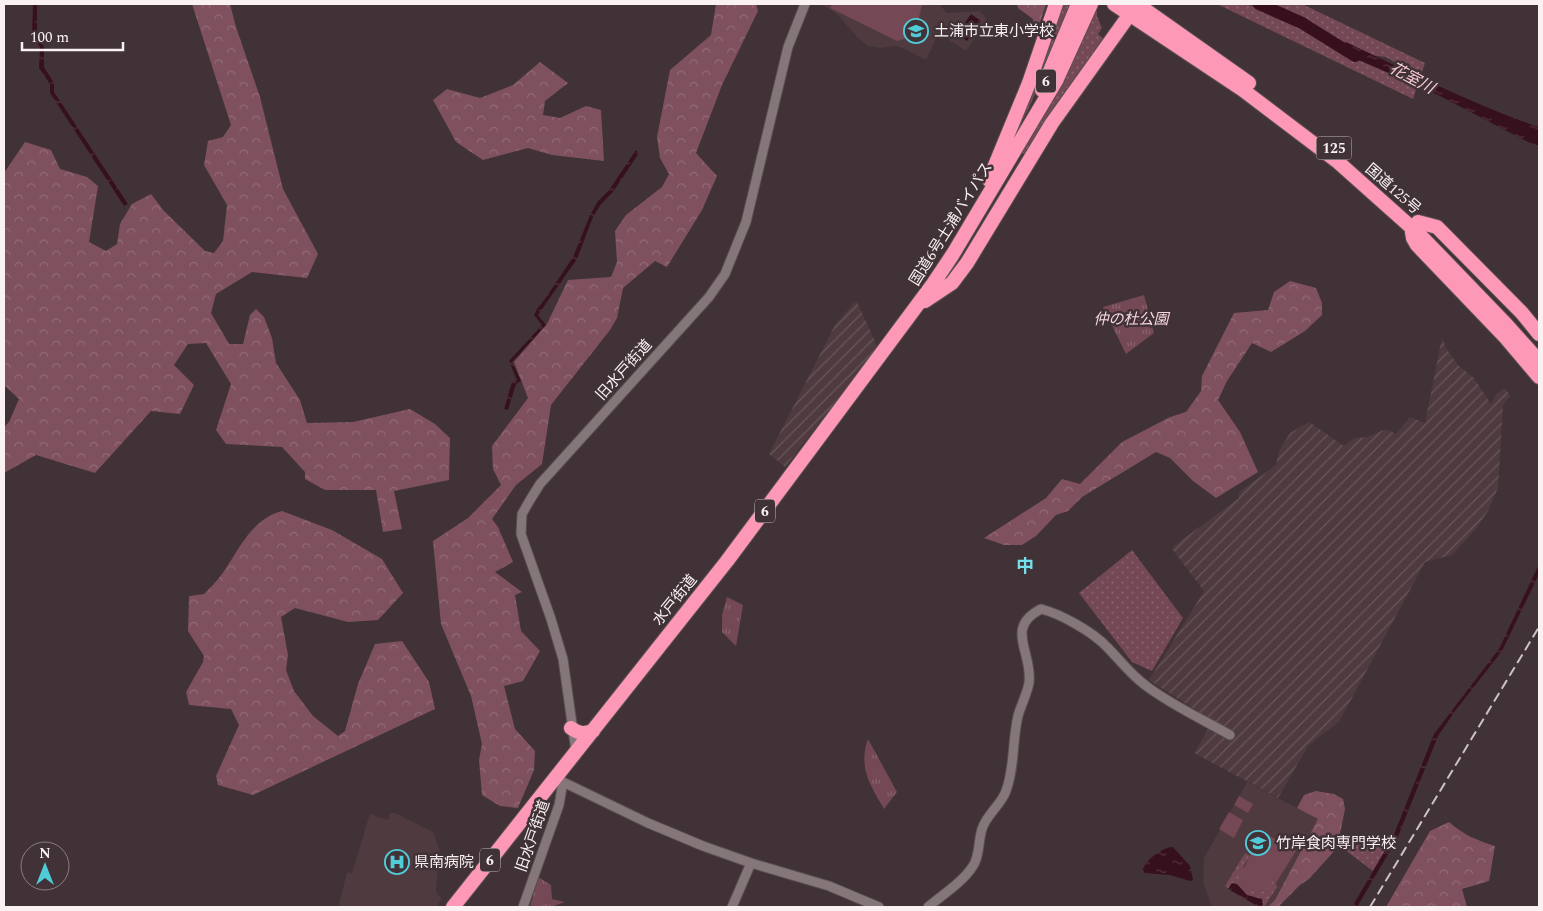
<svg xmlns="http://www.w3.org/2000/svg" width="1543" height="911" font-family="Spectral,'Noto Sans JP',serif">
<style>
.built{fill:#4e3a3f}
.industrial{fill:url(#industrial-furrows)}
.grass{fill:url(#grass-dots)}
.forest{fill:url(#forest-crowns)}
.park{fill:url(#park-tufts)}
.garden{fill:#744855}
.water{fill:url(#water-ripples)}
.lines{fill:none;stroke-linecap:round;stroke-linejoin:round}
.river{stroke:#37101e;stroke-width:12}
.minor-casing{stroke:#594e50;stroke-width:11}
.highway-casing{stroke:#594e50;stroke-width:16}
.minor{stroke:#85767a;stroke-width:9}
.highway{stroke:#fd99b7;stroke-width:14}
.rail{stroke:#ccc2c4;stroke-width:2;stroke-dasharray:10 5;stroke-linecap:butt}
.labels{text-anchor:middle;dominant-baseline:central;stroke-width:5;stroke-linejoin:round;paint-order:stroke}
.shield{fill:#403236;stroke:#c2b8ba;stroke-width:1}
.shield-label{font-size:14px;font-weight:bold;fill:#faf1f3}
.poi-label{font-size:15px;fill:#faf1f3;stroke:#403236;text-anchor:start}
.street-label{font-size:15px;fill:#faf1f3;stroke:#403236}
.park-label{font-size:15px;font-style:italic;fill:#f7d6df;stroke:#403236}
.water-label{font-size:16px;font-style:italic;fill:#fdcdd9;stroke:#403236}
.quarter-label{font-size:18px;font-weight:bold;fill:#74dfea;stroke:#403236}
</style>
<defs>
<pattern id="industrial-furrows" width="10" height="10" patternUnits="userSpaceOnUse" patternTransform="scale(1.25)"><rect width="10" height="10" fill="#4e3a3f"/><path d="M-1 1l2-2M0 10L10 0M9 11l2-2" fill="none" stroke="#68575b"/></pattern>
<pattern id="grass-dots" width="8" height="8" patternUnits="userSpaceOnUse" patternTransform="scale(1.25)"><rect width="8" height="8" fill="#744855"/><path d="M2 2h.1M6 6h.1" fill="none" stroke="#89636e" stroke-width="1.8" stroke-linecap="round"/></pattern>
<pattern id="forest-crowns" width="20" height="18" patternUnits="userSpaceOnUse" patternTransform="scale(1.25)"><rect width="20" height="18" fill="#7f515e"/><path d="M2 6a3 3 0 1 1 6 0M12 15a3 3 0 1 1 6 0" fill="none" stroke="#926a76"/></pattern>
<pattern id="park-tufts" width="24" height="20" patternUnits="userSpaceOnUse" patternTransform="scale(1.25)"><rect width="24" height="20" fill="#744855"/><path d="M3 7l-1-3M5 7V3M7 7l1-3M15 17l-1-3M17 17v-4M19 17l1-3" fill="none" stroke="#89636e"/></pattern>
<pattern id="water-ripples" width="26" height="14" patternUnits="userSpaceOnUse" patternTransform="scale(1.25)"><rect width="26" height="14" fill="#37101e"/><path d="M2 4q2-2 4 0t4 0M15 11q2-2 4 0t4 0" fill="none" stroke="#55333f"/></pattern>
</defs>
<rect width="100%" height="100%" fill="#403236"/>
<path class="built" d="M 821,4 L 939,4 L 947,13 L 979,11 L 984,15 L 987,21 L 966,51 L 941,35 L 936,39 L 926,60 L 903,48 L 896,46 L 881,48 L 868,46 L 858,38 L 838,15 Z
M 1247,782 L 1318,819 L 1275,901 L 1268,907 L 1212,907 L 1203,882 L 1204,858 Z
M 370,813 L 380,818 L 388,820 L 390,813 L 395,813 L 433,832 L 440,851 L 436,888 L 437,894 L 442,898 L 436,907 L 341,907 L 339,904 L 347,872 L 352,873 Z"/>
<path class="industrial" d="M 857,302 L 878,348 L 785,467 L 769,454 L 835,325 L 854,303 Z
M 1442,337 L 1446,348 L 1458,365 L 1474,378 L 1491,404 L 1496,394 L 1505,388 L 1511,397 L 1505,401 L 1503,406 L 1498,488 L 1488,511 L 1476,529 L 1452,555 L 1425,562 L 1339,722 L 1324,733 L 1308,746 L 1278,798 L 1194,753 L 1213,721 L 1149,680 L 1204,591 L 1172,549 L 1175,545 L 1239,498 L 1239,492 L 1276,465 L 1279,451 L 1290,433 L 1309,422 L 1344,446 L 1354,438 L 1367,437 L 1386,429 L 1396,434 L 1410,417 L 1425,423 Z"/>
<path class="grass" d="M 1059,4 L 1074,4 L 1029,108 L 1018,129 L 1015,127 Z
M 1097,4 L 1097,16 L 1102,28 L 1098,34 L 1105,40 L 1061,98 L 1027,156 L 1021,152 L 1060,81 L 1065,80 Z
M 1217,4 L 1247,4 L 1300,28 L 1353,58 L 1387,72 L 1389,70 L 1406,79 L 1403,80 L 1412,82 L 1417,87 L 1413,99 Z
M 1274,4 L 1302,4 L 1425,63 L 1420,78 L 1412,75 L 1409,71 L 1386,57 L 1360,54 L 1323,32 L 1306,18 Z
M 1132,550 L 1183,618 L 1152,671 L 1132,662 L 1079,593 Z
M 1351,839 L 1356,845 L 1384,845 L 1386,849 L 1373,871 L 1345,850 Z
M 1245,853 L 1250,856 L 1243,867 L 1274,879 L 1277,887 L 1264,907 L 1259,907 L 1225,886 Z"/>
<path class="forest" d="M 192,4 L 230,4 L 236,27 L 260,97 L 283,189 L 318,254 L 307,278 L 252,272 L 216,294 L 211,313 L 229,344 L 243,344 L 250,315 L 256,309 L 264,317 L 272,338 L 276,363 L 300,400 L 307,423 L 353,422 L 410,409 L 435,424 L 450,438 L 449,480 L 394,491 L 402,529 L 383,532 L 376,490 L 325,490 L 305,479 L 305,472 L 282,447 L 226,444 L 216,430 L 231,384 L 206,343 L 188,344 L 174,365 L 194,385 L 180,414 L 151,411 L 95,473 L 36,455 L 4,473 L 4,427 L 9,422 L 19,399 L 4,385 L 4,173 L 25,142 L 51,150 L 60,169 L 87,177 L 98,186 L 89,242 L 106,251 L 117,244 L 120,224 L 132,204 L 151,194 L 164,211 L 205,251 L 214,253 L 223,241 L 227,205 L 204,165 L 208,141 L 223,137 L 231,125 Z
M 716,4 L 756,4 L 758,11 L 722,85 L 696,153 L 717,176 L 702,210 L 667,267 L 655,261 L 623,288 L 617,318 L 610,330 L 551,405 L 542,464 L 516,485 L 492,519 L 498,527 L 513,562 L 495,572 L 522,592 L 515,595 L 521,631 L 540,651 L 523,681 L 504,686 L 515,729 L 535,751 L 534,770 L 518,808 L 500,806 L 482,795 L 479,760 L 482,744 L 471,696 L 441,624 L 433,541 L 468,518 L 501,485 L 493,469 L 492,446 L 528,398 L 514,362 L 547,324 L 568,280 L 611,277 L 617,262 L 615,231 L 626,215 L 662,187 L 669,174 L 660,158 L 657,137 L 670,70 L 711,35 Z
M 1017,4 L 1046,4 L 1039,26 L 1034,24 L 1033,19 L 1018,8 Z
M 540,62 L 568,83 L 545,101 L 543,115 L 560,118 L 586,106 L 601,110 L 604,161 L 552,155 L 528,148 L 483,160 L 456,142 L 433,100 L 447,89 L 480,98 L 513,85 Z
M 1290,281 L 1316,288 L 1322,303 L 1322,315 L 1305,331 L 1271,352 L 1252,343 L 1227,381 L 1218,400 L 1240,432 L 1258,472 L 1216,498 L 1193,481 L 1170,458 L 1156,452 L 1082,497 L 1068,511 L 1056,515 L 1036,536 L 1022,545 L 1004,545 L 984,538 L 1046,498 L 1062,479 L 1080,484 L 1122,442 L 1170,417 L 1186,412 L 1201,391 L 1202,376 L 1234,313 L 1268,310 L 1274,292 Z
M 282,511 L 332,530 L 382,559 L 403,593 L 378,620 L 348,622 L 295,608 L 281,617 L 288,655 L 286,670 L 294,691 L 313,716 L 338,736 L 345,731 L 358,684 L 375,644 L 402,641 L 429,682 L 435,709 L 253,795 L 218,785 L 216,776 L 239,725 L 231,709 L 189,705 L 186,692 L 203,662 L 204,656 L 188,631 L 189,596 L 204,594 C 210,588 217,581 222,574 C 239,550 251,519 282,511 Z
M 1316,791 L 1334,794 L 1343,799 L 1345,809 L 1337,848 L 1309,879 L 1300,885 L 1278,907 L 1268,907 L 1275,900 L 1318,819 L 1297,808 L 1304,795 Z
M 1449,822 C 1462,834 1478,841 1495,846 L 1489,881 L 1462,889 L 1467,907 L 1386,907 L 1430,831 Z"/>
<path class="park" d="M 1144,295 L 1154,333 L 1126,354 L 1103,307 Z
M 727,597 L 743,605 L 736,646 L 722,632 L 722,615 Z
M 868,739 L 897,792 L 884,809 C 870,785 858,767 868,739 Z
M 538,877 L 551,885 L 552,899 L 565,902 L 551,907 L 530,907 Z"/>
<path class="garden" d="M 832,4 L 922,4 L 915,36 L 897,41 L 830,8 Z
M 1239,796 L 1253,804 L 1248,813 L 1234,805 Z
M 1229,812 L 1243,820 L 1234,838 L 1219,829 Z
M 1259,830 L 1296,851 L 1276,883 L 1274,880 L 1268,888 L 1261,892 L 1246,889 L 1240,883 L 1240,876 L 1252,852 L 1249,849 Z"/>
<path class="water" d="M 33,4 L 37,4 L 37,37 L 44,47 L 44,67 L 54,83 L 54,92 L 128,204 L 124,206 L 50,93 L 50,84 L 39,68 L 40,47 L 32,37 Z
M 971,14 L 981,21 L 967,41 L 957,34 Z
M 1346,42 C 1409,72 1472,104 1539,127 L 1539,146 L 1528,142 L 1440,96 L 1339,51 Z
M 636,150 L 639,153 L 613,192 L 601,204 L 593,217 L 577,259 L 538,315 L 546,325 L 512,362 L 521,381 L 516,384 L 508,410 L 504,409 L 512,382 L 517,380 L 509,361 L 542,325 L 534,315 L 537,309 L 545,299 L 573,257 L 590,215 L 598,201 L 609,190 Z
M 1539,564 L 1539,574 L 1502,651 L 1455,711 L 1438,736 L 1397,839 L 1357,907 L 1352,907 L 1393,837 L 1434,734 L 1499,649 Z
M 1171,847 L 1173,847 L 1190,866 L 1193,880 L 1190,881 L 1170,875 L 1145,873 L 1143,870 C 1145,860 1161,849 1171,847 Z
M 1232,883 L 1237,884 L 1247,895 L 1262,899 L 1263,905 L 1259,907 L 1228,889 Z"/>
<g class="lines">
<path class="river" d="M 1259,4 L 1302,23 L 1355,56"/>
<defs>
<path id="minor" d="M 576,752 L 563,659 L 551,619 L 521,534 L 522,514 L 530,500 L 540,484 L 709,297 L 725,274 L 746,222 L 788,47 L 805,4
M 563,782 L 648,823 L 703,846 L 751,863 L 829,886 L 879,907
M 523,907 L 559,805 L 563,782 L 559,779
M 732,907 L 751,863
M 928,907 C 942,895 962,883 973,866 C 980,856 978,841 982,829 C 986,815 1001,805 1006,791 C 1015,767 1012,741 1018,716 C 1021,705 1027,694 1029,683 C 1033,652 1004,628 1041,609 C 1061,614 1093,632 1107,647 C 1120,660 1130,674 1145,685 C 1171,705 1202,719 1230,735"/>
<path id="highway" d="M 1114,4 L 1243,90 L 1338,162 L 1421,236 L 1504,322 L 1539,361
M 1137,4 L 1249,83
M 1042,90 L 1078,4
M 989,180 L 1029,83 L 1056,4
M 1418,222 L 1437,227 L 1522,313 L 1539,334
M 1412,232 L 1413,238 L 1417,245 L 1506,338 L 1539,377
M 925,301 L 952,283 L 967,263 L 1052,123 L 1135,7
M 571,728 C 579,734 584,734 593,731
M 453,907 L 727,561 L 933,284 L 953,254 L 1056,81 L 1091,4"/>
</defs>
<use href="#minor" class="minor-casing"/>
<use href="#highway" class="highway-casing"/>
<use href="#minor" class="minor"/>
<use href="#highway" class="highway"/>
<path class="rail" d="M 1370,907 L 1539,627"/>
</g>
<defs>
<symbol id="school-ring" viewBox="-11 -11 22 22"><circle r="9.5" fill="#403236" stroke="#52cbd8" stroke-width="1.5"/><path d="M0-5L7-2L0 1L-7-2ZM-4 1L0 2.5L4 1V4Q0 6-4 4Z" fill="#52cbd8"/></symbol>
<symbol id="university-ring" viewBox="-11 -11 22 22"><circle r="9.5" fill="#403236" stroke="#52cbd8" stroke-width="1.5"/><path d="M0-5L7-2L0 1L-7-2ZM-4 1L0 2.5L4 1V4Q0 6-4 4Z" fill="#52cbd8"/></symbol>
<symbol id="hospital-ring" viewBox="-11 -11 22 22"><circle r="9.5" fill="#403236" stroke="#52cbd8" stroke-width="1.5"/><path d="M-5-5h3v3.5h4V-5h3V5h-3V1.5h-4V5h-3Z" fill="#52cbd8"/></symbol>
</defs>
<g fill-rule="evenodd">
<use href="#school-ring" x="902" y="17" width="28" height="28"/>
<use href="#university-ring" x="1244" y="829" width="28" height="28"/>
<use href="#hospital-ring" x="383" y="848" width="28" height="28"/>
</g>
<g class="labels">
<g class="shield">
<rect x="1036" y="69.5" width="20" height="23" rx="4"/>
<rect x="1316.5" y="136.5" width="35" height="23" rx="4"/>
<rect x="755" y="499.5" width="20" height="23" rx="4"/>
<rect x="480" y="848.5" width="20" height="23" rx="4"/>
</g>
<g class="shield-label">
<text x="1046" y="81">6</text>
<text x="1334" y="148">125</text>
<text x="765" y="511">6</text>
<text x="490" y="860">6</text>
</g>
<g class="poi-label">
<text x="934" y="31">土浦市立東小学校</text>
<text x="1276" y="843">竹岸食肉専門学校</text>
<text x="414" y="862">県南病院</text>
</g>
<g class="street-label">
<text transform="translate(1393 189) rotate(41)">国道125号</text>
<text transform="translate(951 224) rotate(-58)">国道6号土浦バイパス</text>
<text transform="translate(624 370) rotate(-48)">旧水戸街道</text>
<text transform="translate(675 600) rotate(-51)">水戸街道</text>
<text transform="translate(533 836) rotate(-71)">旧水戸街道</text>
</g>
<g class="park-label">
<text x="1131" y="319">仲の杜公園</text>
</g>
<g class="water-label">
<text transform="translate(1412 78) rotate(28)">花室川</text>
</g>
<g class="quarter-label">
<text x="1025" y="566">中</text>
</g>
</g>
<rect width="1543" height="911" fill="none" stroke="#faf1f3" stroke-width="10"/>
<g transform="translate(45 866)"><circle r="24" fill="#403236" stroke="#8a7e82"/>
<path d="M0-4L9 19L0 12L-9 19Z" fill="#52cbd8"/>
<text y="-8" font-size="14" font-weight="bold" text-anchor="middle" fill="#faf1f3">N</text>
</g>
<path d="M22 42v8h101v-8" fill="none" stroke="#faf1f3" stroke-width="2.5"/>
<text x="30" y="42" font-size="15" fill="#faf1f3" stroke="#403236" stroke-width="4" paint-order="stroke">100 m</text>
</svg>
